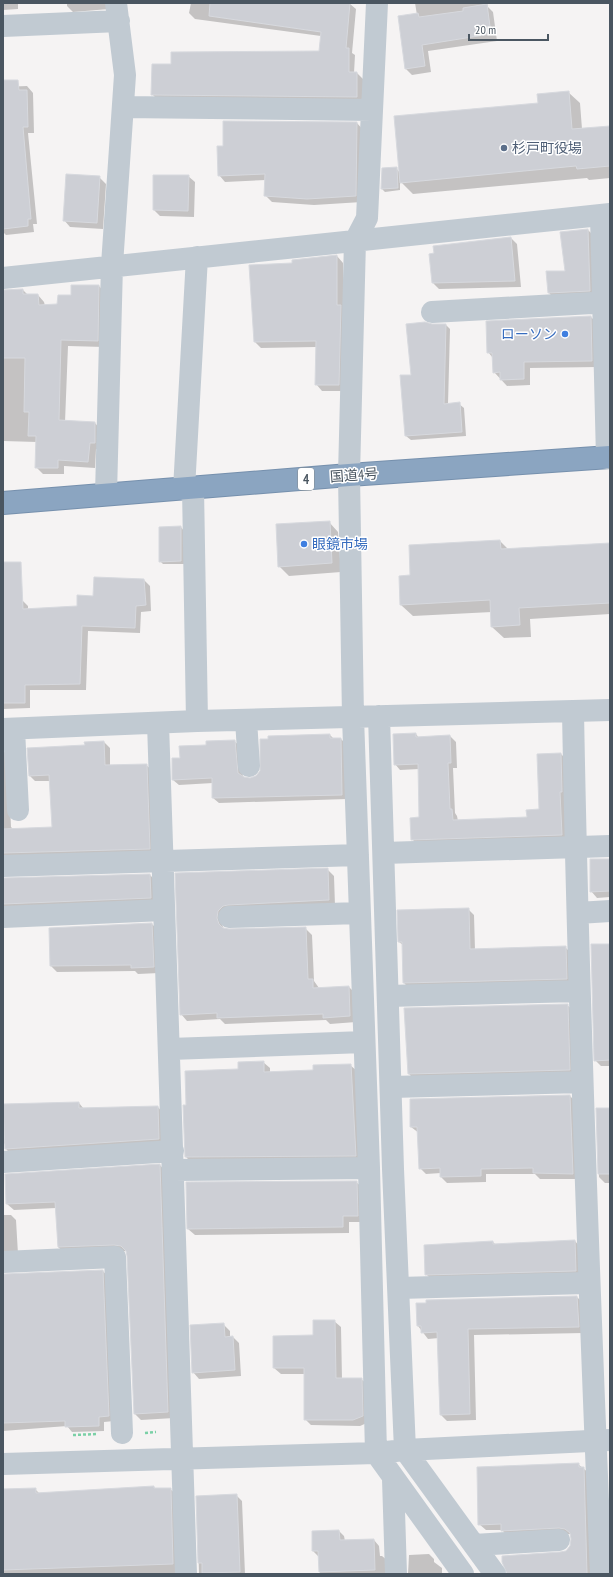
<svg xmlns="http://www.w3.org/2000/svg" width="613" height="1577" font-family="'PT Sans Narrow','Noto Sans JP',sans-serif">
<style>
.shadow{fill:#0003}
.building{fill:#cdcfd5;stroke:#d7d9de}
.lines{fill:none;stroke-linecap:round;stroke-linejoin:round}
.highway-casing{stroke:#7690ad;stroke-width:24}
.path{stroke:#7ad0a6;stroke-width:2.5;stroke-dasharray:3 2;stroke-linecap:butt}
.street{stroke:#c1cad2;stroke-width:22}
.highway{stroke:#8ba5c1;stroke-width:22}
.service-dot{fill:#5c6f8a;stroke:#fff;stroke-width:1.5}
.shop-dot{fill:#3f7fe0;stroke:#fff;stroke-width:1.5}
.labels{text-anchor:middle;dominant-baseline:central;stroke-width:3;stroke-linejoin:round;paint-order:stroke}
.shield{fill:#fff;stroke:#808990;stroke-width:1}
.shield-label{font-size:13px;font-weight:bold;fill:#4a5661}
.service-label{font-size:14px;fill:#4e5e75;stroke:#fff;text-anchor:start}
.shop-label{font-size:14px;fill:#366cbe;stroke:#fff;text-anchor:end}
.street-label{font-size:14px;fill:#4a5661;stroke:#fff}
</style>
<rect width="100%" height="100%" fill="#f5f3f3"/>
<path class="shadow" d="M 3,3 L 18,3 L 18,9 L 3,10 Z
M 67,3 L 109,3 L 109,9 L 73,12 L 67,6 Z
M 191,3 L 350,4 L 356,9 L 352,53 L 355,55 L 354,73 L 357,73 L 363,79 L 363,103 L 158,100 L 152,94 L 172,65 L 320,52 L 321,36 L 195,19 L 189,13 Z
M 415,3 L 487,3 L 488,7 L 493,12 L 497,41 L 428,51 L 431,72 L 412,75 L 406,69 L 417,15 Z
M 27,86 L 33,93 L 34,133 L 28,133 L 37,224 L 33,224 L 34,232 L 6,235 L 3,232 L 3,87 Z
M 568,92 L 580,103 L 582,129 L 610,127 L 610,178 L 589,180 L 587,178 L 413,194 L 400,181 L 400,190 L 385,192 L 382,189 L 396,168 L 400,173 L 539,104 Z
M 357,123 L 363,130 L 362,202 L 314,205 L 272,202 L 265,195 L 266,180 L 225,182 L 219,175 Z
M 154,176 L 188,176 L 195,182 L 194,217 L 160,216 L 154,210 Z
M 99,177 L 106,184 L 103,229 L 70,227 L 64,220 Z
M 588,230 L 594,236 L 596,296 L 554,298 L 549,293 L 566,272 Z
M 511,238 L 517,244 L 521,287 L 439,289 L 433,283 Z
M 337,256 L 343,263 L 345,391 L 322,391 L 316,384 L 316,347 L 261,348 L 255,342 L 293,261 Z
M 99,286 L 105,293 L 104,347 L 68,346 L 65,422 L 95,423 L 101,430 L 101,449 L 96,449 L 95,468 L 64,466 L 64,474 L 43,474 L 36,467 L 37,442 L 3,441 L 3,291 L 23,290 L 28,295 L 38,295 L 44,302 L 45,306 L 58,305 L 72,296 Z
M 591,317 L 597,323 L 598,367 L 530,368 L 530,385 L 507,386 L 494,372 L 493,358 L 488,352 Z
M 432,325 L 446,325 L 450,329 L 448,404 L 459,404 L 464,408 L 466,436 L 411,440 L 406,436 L 412,376 Z
M 329,522 L 338,532 L 341,572 L 289,576 L 279,566 Z
M 181,527 L 184,531 L 184,564 L 163,564 L 160,561 Z
M 500,541 L 509,550 L 610,544 L 610,614 L 530,619 L 531,637 L 504,638 L 492,627 L 492,612 L 413,616 L 401,605 L 411,576 Z
M 3,565 L 22,600 L 28,606 L 28,610 L 78,607 L 94,597 L 144,580 L 150,586 L 151,611 L 141,612 L 140,633 L 88,631 L 86,690 L 30,690 L 30,708 L 3,709 Z
M 416,734 L 419,738 L 450,736 L 456,742 L 457,768 L 453,768 L 455,813 L 457,816 L 458,821 L 528,818 L 540,810 L 561,754 L 567,760 L 567,840 L 418,845 L 412,839 L 420,818 L 419,769 L 400,770 L 395,764 Z
M 330,735 L 334,739 L 341,739 L 346,744 L 347,799 L 219,803 L 213,798 L 213,783 L 179,785 L 173,780 L 181,759 L 207,746 L 234,741 L 240,746 L 243,778 L 250,779 Z
M 104,742 L 110,748 L 110,766 L 146,765 L 152,770 L 155,854 L 3,860 L 3,751 L 8,755 L 11,827 L 13,829 L 53,828 L 51,781 L 35,781 L 30,776 L 86,746 Z
M 610,859 L 610,897 L 597,898 L 591,891 L 591,860 Z
M 327,869 L 334,876 L 335,906 L 222,925 L 224,929 L 305,928 L 312,935 L 314,981 L 319,988 L 349,987 L 355,993 L 356,1022 L 330,1024 L 326,1020 L 225,1024 L 220,1019 L 187,1021 L 181,1014 L 176,874 Z
M 150,875 L 156,881 L 156,903 L 3,912 L 3,879 Z
M 468,909 L 474,915 L 475,950 L 565,947 L 571,953 L 572,984 L 410,989 L 404,983 L 403,945 L 399,942 Z
M 152,924 L 158,930 L 159,973 L 138,974 L 135,971 L 57,972 L 51,966 Z
M 610,944 L 610,1066 L 601,1066 L 595,1060 Z
M 567,1005 L 573,1010 L 575,1075 L 414,1079 L 409,1074 Z
M 263,1062 L 270,1068 L 270,1072 L 314,1071 L 350,1065 L 357,1071 L 362,1162 L 192,1163 L 186,1157 L 187,1106 Z
M 570,1096 L 576,1102 L 578,1179 L 540,1179 L 535,1174 L 486,1174 L 486,1182 L 447,1183 L 441,1177 L 441,1173 L 426,1174 L 420,1168 L 419,1133 L 411,1127 Z
M 79,1103 L 84,1109 L 158,1107 L 163,1113 L 164,1145 L 11,1154 L 6,1149 L 6,1145 L 3,1142 L 3,1105 Z
M 597,1109 L 610,1109 L 610,1183 L 605,1183 L 599,1177 Z
M 160,1165 L 166,1172 L 174,1418 L 141,1420 L 135,1414 L 127,1251 L 65,1253 L 58,1247 L 56,1208 L 14,1210 L 7,1204 Z
M 356,1182 L 363,1188 L 364,1222 L 349,1222 L 349,1233 L 195,1235 L 188,1229 Z
M 3,1215 L 11,1215 L 16,1220 L 18,1254 L 3,1256 Z
M 575,1241 L 581,1248 L 582,1277 L 433,1281 L 426,1274 L 493,1242 L 496,1245 Z
M 103,1271 L 108,1277 L 114,1421 L 104,1422 L 104,1431 L 72,1432 L 67,1426 L 3,1431 L 3,1275 Z
M 577,1297 L 583,1303 L 584,1333 L 474,1335 L 476,1420 L 447,1421 L 441,1415 L 439,1338 L 428,1339 L 418,1326 Z
M 334,1321 L 341,1327 L 342,1379 L 361,1379 L 368,1385 L 369,1422 L 360,1426 L 311,1425 L 305,1419 L 305,1374 L 281,1374 L 274,1368 Z
M 223,1324 L 230,1331 L 230,1337 L 233,1337 L 239,1343 L 241,1376 L 199,1379 L 193,1372 Z
M 578,1464 L 590,1474 L 594,1574 L 508,1574 L 566,1551 L 571,1546 L 572,1540 L 571,1534 L 509,1537 L 502,1530 L 486,1530 L 479,1524 Z
M 154,1487 L 156,1489 L 170,1489 L 176,1494 L 179,1574 L 3,1574 L 3,1491 L 35,1489 L 40,1494 Z
M 236,1495 L 242,1501 L 245,1574 L 199,1574 L 197,1497 Z
M 339,1531 L 344,1536 L 345,1541 L 374,1540 L 379,1546 L 380,1556 L 382,1556 L 388,1561 L 389,1574 L 320,1574 L 319,1557 L 313,1551 L 313,1532 Z
M 429,1554 L 434,1559 L 434,1562 L 442,1568 L 442,1574 L 408,1574 L 409,1555 Z"/>
<path class="building" d="M 210,3 L 350,3 L 346,48 L 349,48 L 349,72 L 357,72 L 357,97 L 151,95 L 152,64 L 171,64 L 171,52 L 319,51 L 321,32 L 209,16 Z
M 487,4 L 491,34 L 422,45 L 425,66 L 405,69 L 398,16 L 418,13 L 419,17 L 463,11 L 463,8 Z
M 3,80 L 18,80 L 19,90 L 27,90 L 28,127 L 23,127 L 31,219 L 28,219 L 28,226 L 3,229 Z
M 569,91 L 572,129 L 610,126 L 610,166 L 577,169 L 576,166 L 400,183 L 394,116 L 538,103 L 537,94 Z
M 223,121 L 357,122 L 356,196 L 307,199 L 264,196 L 265,174 L 218,176 L 217,146 L 223,146 Z
M 397,167 L 398,188 L 381,189 L 382,168 Z
M 66,174 L 100,176 L 97,223 L 63,221 Z
M 153,175 L 189,175 L 188,211 L 153,210 Z
M 588,229 L 590,291 L 548,293 L 546,271 L 565,271 L 560,232 Z
M 511,237 L 515,281 L 432,283 L 429,254 L 434,253 L 433,246 Z
M 337,255 L 337,305 L 341,305 L 339,385 L 315,385 L 316,341 L 254,342 L 249,265 L 292,263 L 292,260 Z
M 71,285 L 99,285 L 98,341 L 61,340 L 59,420 L 95,422 L 95,443 L 90,443 L 88,462 L 58,460 L 58,468 L 35,468 L 36,436 L 28,436 L 29,412 L 24,412 L 25,358 L 3,358 L 3,290 L 23,289 L 23,294 L 38,294 L 39,305 L 57,304 L 58,295 L 71,295 Z
M 591,316 L 592,361 L 524,362 L 524,379 L 500,380 L 500,372 L 493,373 L 492,353 L 487,353 L 486,321 Z
M 425,322 L 432,324 L 446,324 L 444,404 L 460,402 L 462,432 L 405,436 L 400,375 L 411,375 L 406,324 Z
M 330,521 L 332,563 L 278,567 L 276,524 Z
M 181,526 L 181,561 L 159,562 L 159,527 Z
M 500,540 L 501,549 L 610,543 L 610,603 L 519,608 L 520,625 L 491,627 L 490,600 L 400,605 L 399,576 L 410,575 L 409,545 Z
M 3,562 L 21,562 L 23,609 L 77,606 L 77,595 L 93,596 L 94,577 L 144,579 L 146,605 L 136,606 L 135,628 L 82,626 L 80,684 L 25,685 L 25,703 L 3,703 Z
M 416,733 L 416,737 L 450,735 L 451,763 L 448,763 L 450,809 L 452,809 L 453,820 L 527,817 L 526,810 L 539,809 L 537,754 L 561,753 L 562,792 L 560,792 L 562,835 L 411,840 L 410,818 L 419,817 L 418,764 L 394,765 L 393,734 Z
M 330,734 L 330,738 L 341,738 L 342,795 L 212,798 L 212,778 L 172,780 L 172,758 L 180,758 L 179,746 L 206,745 L 206,741 L 235,740 L 238,773 L 244,777 L 250,778 L 256,776 L 260,771 L 260,739 L 268,739 L 268,736 Z
M 104,741 L 105,765 L 147,764 L 150,849 L 3,853 L 3,829 L 52,827 L 49,775 L 29,776 L 27,748 L 85,745 L 84,742 Z
M 590,859 L 610,859 L 610,891 L 590,892 Z
M 328,868 L 329,900 L 228,905 L 223,906 L 218,911 L 217,918 L 219,924 L 223,928 L 229,929 L 306,927 L 308,979 L 313,979 L 313,988 L 349,986 L 350,1016 L 323,1018 L 323,1014 L 217,1018 L 217,1013 L 180,1015 L 175,873 Z
M 150,874 L 151,898 L 3,904 L 3,878 Z
M 469,908 L 470,949 L 566,946 L 567,979 L 403,983 L 402,942 L 398,942 L 397,910 Z
M 152,923 L 154,967 L 131,968 L 131,965 L 50,966 L 49,928 Z
M 591,944 L 610,944 L 610,1060 L 594,1061 Z
M 568,1004 L 570,1070 L 408,1074 L 404,1008 Z
M 264,1061 L 264,1072 L 313,1070 L 313,1065 L 351,1064 L 356,1156 L 185,1157 L 183,1105 L 186,1105 L 185,1071 L 238,1069 L 238,1062 Z
M 570,1095 L 573,1174 L 533,1173 L 533,1168 L 481,1169 L 481,1176 L 440,1177 L 440,1168 L 419,1169 L 417,1127 L 410,1127 L 410,1099 Z
M 79,1102 L 79,1108 L 158,1106 L 159,1139 L 5,1149 L 3,1104 Z
M 596,1108 L 610,1108 L 610,1174 L 598,1174 Z
M 160,1164 L 168,1412 L 134,1414 L 127,1256 L 126,1251 L 121,1246 L 114,1245 L 58,1247 L 55,1202 L 6,1204 L 5,1174 Z
M 357,1181 L 358,1216 L 343,1216 L 343,1227 L 187,1229 L 186,1182 Z
M 575,1240 L 576,1271 L 425,1275 L 424,1245 L 493,1241 L 493,1244 Z
M 103,1270 L 109,1416 L 99,1417 L 99,1426 L 65,1427 L 65,1421 L 3,1423 L 3,1274 Z
M 577,1296 L 579,1327 L 468,1329 L 470,1414 L 440,1415 L 437,1332 L 421,1333 L 421,1326 L 417,1326 L 416,1303 L 426,1303 L 426,1300 Z
M 313,1320 L 335,1320 L 336,1378 L 362,1378 L 363,1416 L 353,1420 L 304,1420 L 304,1368 L 273,1368 L 273,1336 L 313,1335 Z
M 224,1323 L 225,1337 L 233,1336 L 235,1370 L 192,1373 L 190,1325 Z
M 579,1463 L 579,1467 L 584,1467 L 587,1574 L 507,1574 L 502,1562 L 502,1556 L 560,1552 L 566,1551 L 570,1546 L 571,1539 L 570,1533 L 565,1529 L 559,1528 L 501,1531 L 501,1524 L 478,1525 L 477,1467 Z
M 154,1486 L 154,1488 L 171,1488 L 173,1564 L 3,1570 L 3,1489 L 36,1488 L 36,1493 Z
M 237,1494 L 240,1572 L 202,1573 L 202,1563 L 198,1563 L 196,1496 Z
M 339,1530 L 340,1540 L 374,1539 L 375,1570 L 319,1572 L 318,1551 L 312,1551 L 312,1531 Z"/>
<g class="lines">
<defs>
<path id="highway" d="M 3,503 L 349,475 L 610,457"/>
</defs>
<use href="#highway" class="highway-casing"/>
<path class="path" d="M 145,1433 L 156,1432
M 73,1435 L 98,1434"/>
<path class="street" d="M 377,3 L 367,218 L 355,241 L 349,475 L 353,717 L 369,1168 L 376,1453 L 405,1450 L 610,1440
M 3,26 L 119,21
M 123,107 L 372,110
M 601,215 L 607,458
M 3,278 L 610,214
M 432,312 L 610,302
M 193,488 L 197,721
M 184,489 L 197,257
M 106,494 L 112,265 L 125,75 L 116,3
M 573,711 C 578,999 589,1286 601,1574
M 379,716 L 393,1169 L 405,1450 L 495,1574
M 246,720 L 249,766
M 158,723 L 186,1574
M 3,729 L 197,721 L 610,710
M 14,729 L 18,810
M 384,853 L 610,846
M 3,866 L 358,855
M 578,913 L 610,911
M 3,917 L 164,910
M 229,917 L 360,913
M 388,996 L 579,991
M 170,1049 L 364,1042
M 391,1087 L 582,1082
M 3,1162 L 173,1151
M 174,1170 L 369,1168
M 3,1262 L 115,1257 L 122,1433
M 399,1288 L 588,1283
M 3,1464 L 376,1453 L 463,1574
M 393,1479 L 396,1574
M 474,1545 L 559,1540"/>
<use href="#highway" class="highway"/>
</g>
<circle class="service-dot" cx="504" cy="148" r="4"/>
<g class="shop-dot">
<circle cx="565" cy="334" r="4"/>
<circle cx="304" cy="544" r="4"/>
</g>
<g class="labels">
<rect class="shield" x="298" y="468" width="16" height="22" rx="3"/>
<g class="shield-label">
<text x="306" y="479">4</text>
</g>
<g class="service-label">
<text x="512" y="148">杉戸町役場</text>
</g>
<g class="shop-label">
<text x="557" y="334">ローソン</text>
<text x="312" y="544" text-anchor="start">眼鏡市場</text>
</g>
<g class="street-label">
<text transform="translate(354 475) rotate(-4)">国道4号</text>
</g>
</g>
<rect width="613" height="1577" fill="none" stroke="#4a5661" stroke-width="8"/>
<path d="M469 34v6h79v-6" fill="none" stroke="#4a5661" stroke-width="2"/>
<text x="475" y="34" font-size="12" fill="#4a5661" stroke="#ffffff" stroke-width="3" paint-order="stroke">20 m</text>
</svg>
